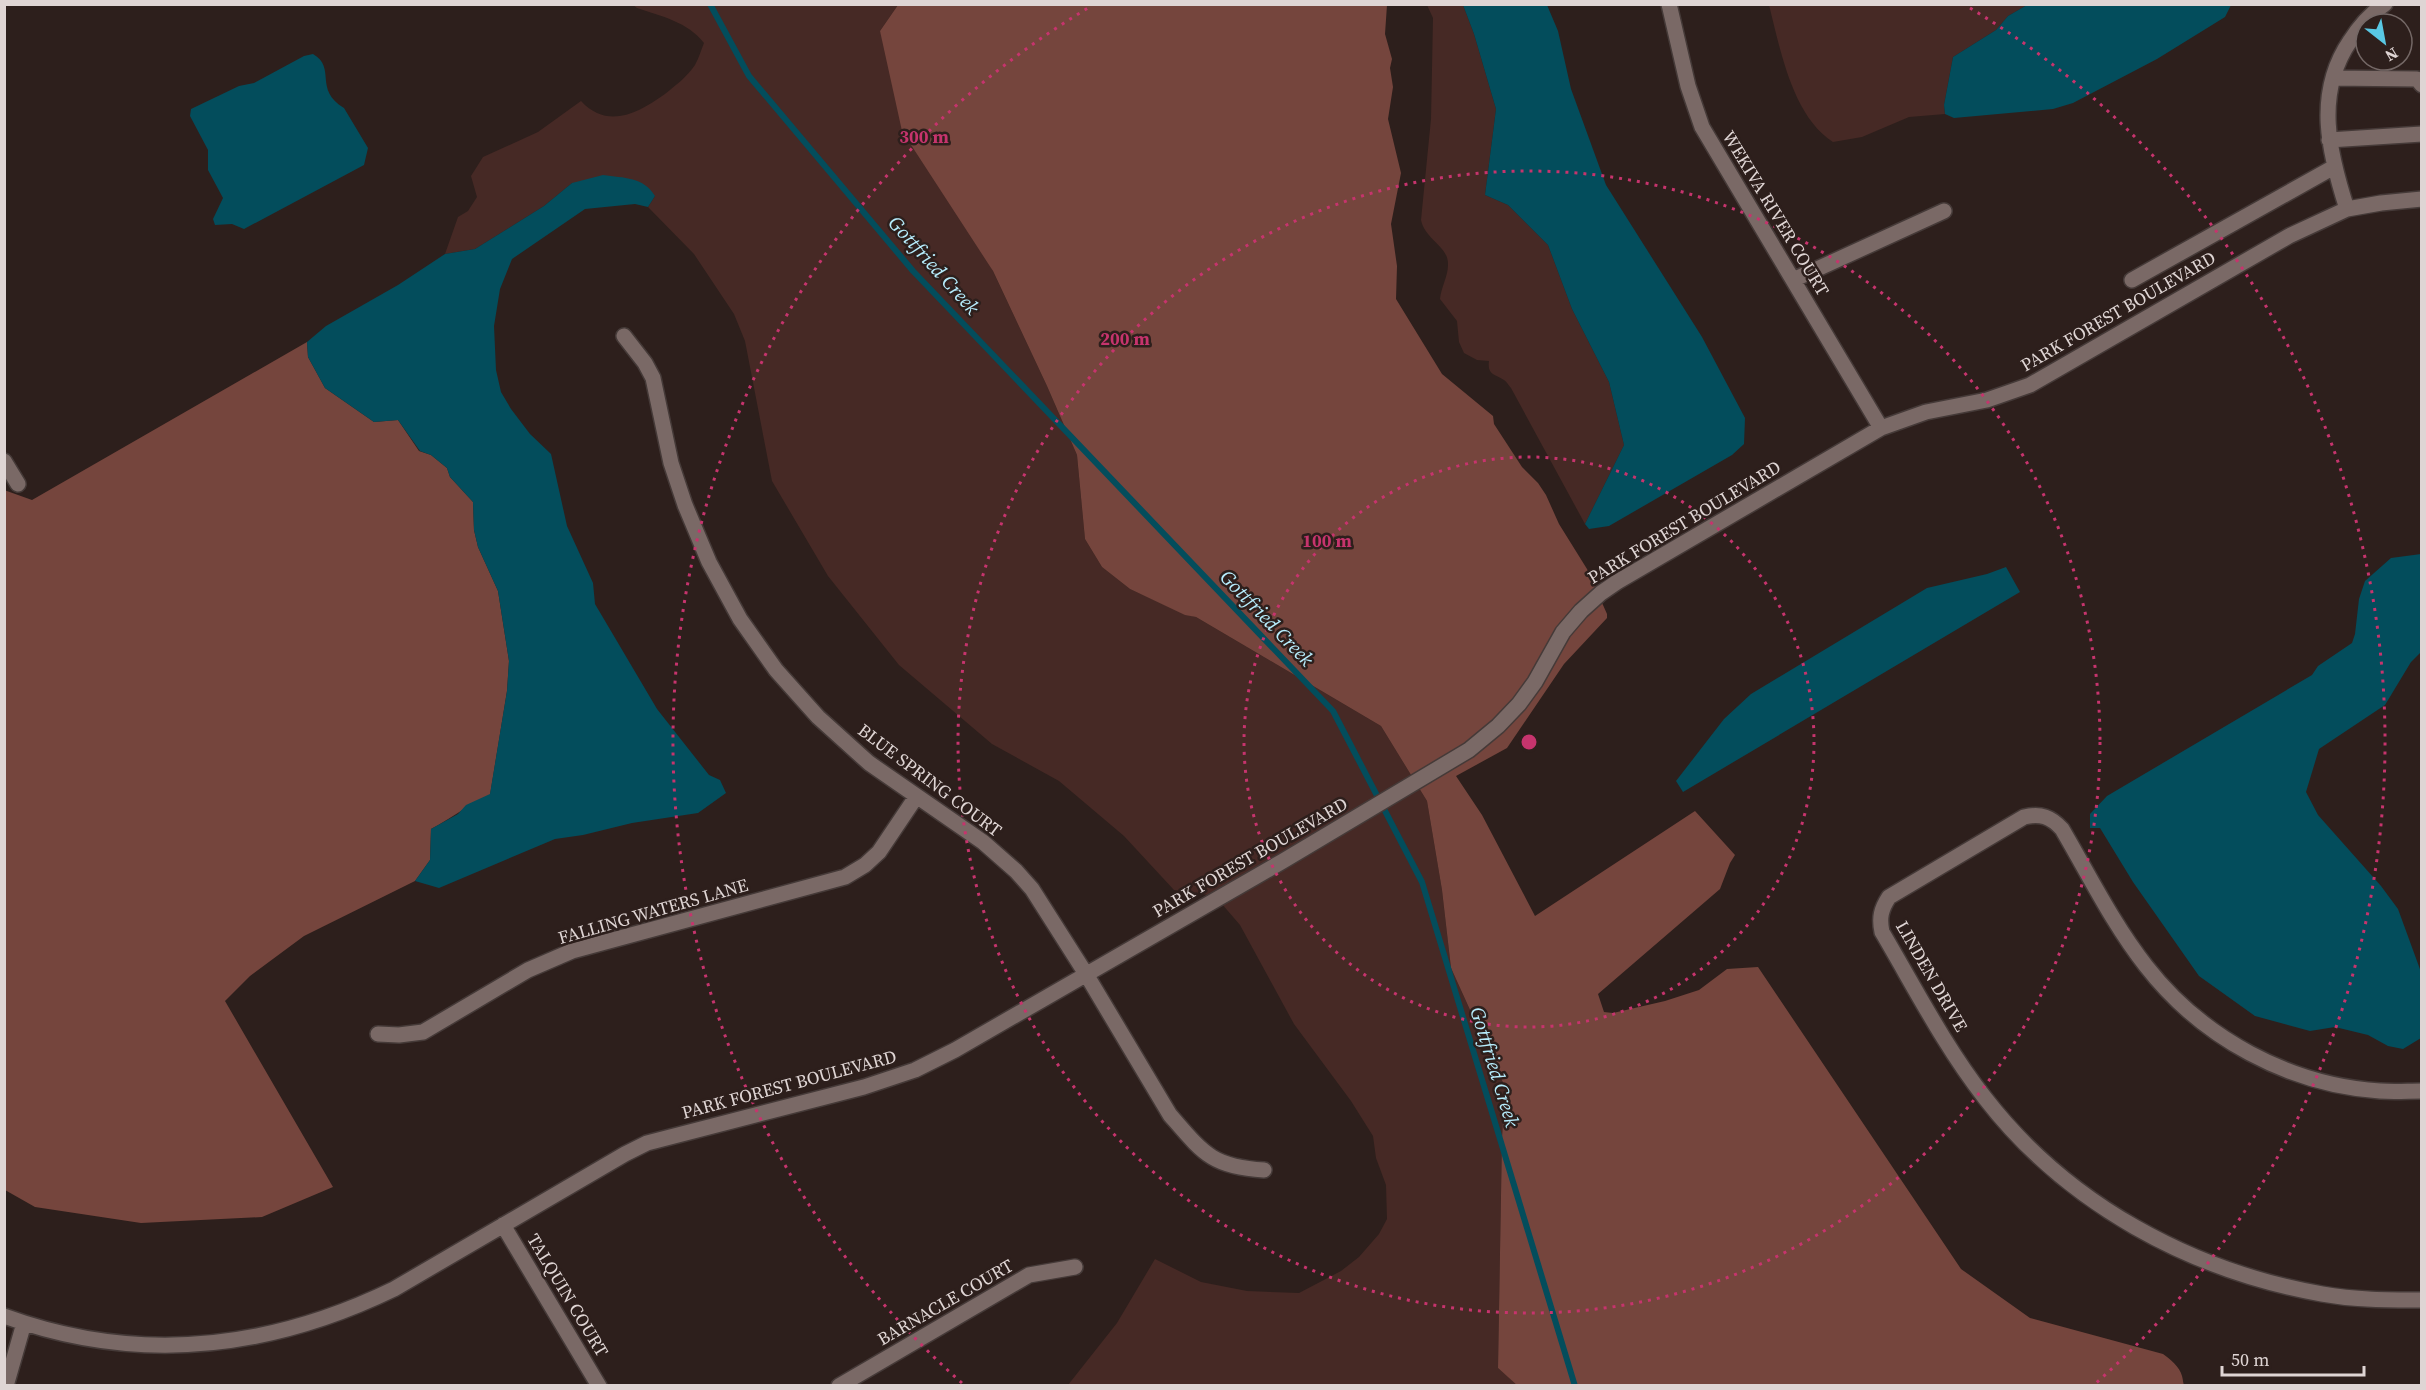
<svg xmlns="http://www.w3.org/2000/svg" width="2426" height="1390" font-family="'Source Serif 4',serif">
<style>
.green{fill:#462925}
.forest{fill:#75453d}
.water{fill:#034d5c}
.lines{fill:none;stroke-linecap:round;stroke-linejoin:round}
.stream{stroke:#034d5c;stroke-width:6}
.minor-casing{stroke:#453a38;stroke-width:18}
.minor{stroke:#7a6966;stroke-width:15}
.ring{fill:none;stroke:#c6346d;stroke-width:3;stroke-dasharray:3 6}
.labels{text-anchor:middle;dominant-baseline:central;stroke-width:5;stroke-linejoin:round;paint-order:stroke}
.street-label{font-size:18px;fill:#dfd5d4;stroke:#2d1f1c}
.water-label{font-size:20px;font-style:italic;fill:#b7edfd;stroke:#2d1f1c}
.centre{fill:#c6346d;stroke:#2d1f1c;stroke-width:3}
.ring-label{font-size:18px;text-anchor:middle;font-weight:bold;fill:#c6346d;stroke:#2d1f1c;stroke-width:5;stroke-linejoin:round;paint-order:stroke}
</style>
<rect width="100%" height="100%" fill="#2d1f1c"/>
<path class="green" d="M 633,5 L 898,5 L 880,31 L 1047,386 L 1077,455 L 1085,539 L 1102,567 L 1130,589 L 1185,614 L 1196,617 L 1381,726 L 1427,801 L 1442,890 L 1451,968 L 1505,1087 L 1502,1138 L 1498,1368 L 1518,1385 L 1068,1385 L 1117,1323 L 1155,1259 L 1201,1282 L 1247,1291 L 1299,1293 L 1341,1271 L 1359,1257 L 1379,1234 L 1387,1219 L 1386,1185 L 1376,1158 L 1373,1136 L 1351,1101 L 1294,1024 L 1240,925 L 1215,896 L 1174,890 L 1124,836 L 1059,781 L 992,744 L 899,665 L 828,576 L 772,481 L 745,341 L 734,314 L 694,254 L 648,207 L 655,196 L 572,183 L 544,206 L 475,249 L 445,254 L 458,217 L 468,211 L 477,197 L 471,176 L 483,157 L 538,132 L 581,101 C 608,130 638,113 665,94 C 676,85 687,77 695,65 C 699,58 701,50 704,43 C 688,22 661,16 637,8 Z
M 1427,5 L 1463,5 L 1474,34 L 1496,109 L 1485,195 L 1508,205 L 1548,245 L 1572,309 L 1609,382 L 1624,445 L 1585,524 L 1511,388 C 1509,386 1507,382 1504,380 C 1495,374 1487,375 1489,361 L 1477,360 L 1464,353 L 1459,342 L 1457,321 L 1440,299 C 1441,288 1448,276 1448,265 C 1449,246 1425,240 1421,220 L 1431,119 L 1433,18 Z
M 1769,5 L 2027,5 L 2008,16 L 1996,30 L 1953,57 L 1944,105 L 1945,114 L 1909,117 L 1862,137 L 1833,142 C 1792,116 1780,48 1769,5 Z"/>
<path class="forest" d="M 898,5 L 1387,5 L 1385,34 L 1392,59 L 1390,68 L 1393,87 L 1388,119 L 1401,173 L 1391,224 L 1397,266 L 1396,299 L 1442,374 L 1493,416 L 1494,424 L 1522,467 L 1538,483 L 1546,495 L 1559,524 L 1587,569 L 1607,614 L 1607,618 L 1564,664 L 1507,748 L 1456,776 L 1482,815 L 1535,916 L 1695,811 L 1735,855 L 1730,863 L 1720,889 L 1598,994 L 1604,1012 L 1613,1013 L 1665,1001 L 1699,990 L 1727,969 L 1758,967 L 1961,1269 L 2030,1318 L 2163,1354 C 2170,1359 2180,1367 2182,1376 C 2183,1379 2183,1383 2184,1385 L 1518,1386 L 1498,1368 L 1502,1138 L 1505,1087 L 1451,968 L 1442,890 L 1427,801 L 1381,726 L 1196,617 L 1185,615 L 1130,589 L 1102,567 L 1085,539 L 1077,455 L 1047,386 L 993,271 L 902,131 L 880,31 Z
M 307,342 L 308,357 L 325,388 L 374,422 L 398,420 L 419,451 L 431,455 L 447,468 L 450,477 L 473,502 L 474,530 L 478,547 L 498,591 L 509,661 L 507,691 L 490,795 C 469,804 452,818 431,829 L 430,860 L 415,881 L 304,936 L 250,976 L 225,1001 L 333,1187 L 262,1217 L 141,1223 L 35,1207 L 5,1190 L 4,490 L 32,500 Z"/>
<path class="water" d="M 1463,5 L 1547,5 L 1558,31 L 1571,89 L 1606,185 L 1702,337 L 1745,418 L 1744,444 L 1732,455 L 1609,526 L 1589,529 L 1585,524 L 1624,445 L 1609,382 L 1572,309 L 1548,245 L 1508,205 L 1485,195 L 1496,109 L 1474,34 Z
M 2027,5 L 2027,4 L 2231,5 L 2225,17 L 2157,59 L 2073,103 L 2053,109 L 1954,118 L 1945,114 L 1944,105 L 1953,57 L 1996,30 L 2008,16 Z
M 313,54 C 337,68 313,89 344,108 L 368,148 L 364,165 L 244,229 L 232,224 L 215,225 L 213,219 L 223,198 L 208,170 L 208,150 L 190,116 L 191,109 L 239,86 L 254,83 L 304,56 Z
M 603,175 C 624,178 644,177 655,196 L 648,207 L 635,204 L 585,209 L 512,259 L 500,289 L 494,326 L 496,370 L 501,392 L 511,409 L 530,434 L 551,454 L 567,526 L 593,583 L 595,604 L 657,709 L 709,775 L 720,780 L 726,793 L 698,813 L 632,823 L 583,835 L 555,839 L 439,888 L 415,881 L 430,860 L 431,829 L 458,814 L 466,805 L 490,794 L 507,691 L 509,661 L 498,591 L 478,547 L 474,530 L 473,502 L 450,477 L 447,468 L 431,455 L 420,451 L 398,420 L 374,422 L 325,388 L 308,357 L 307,342 L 326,326 L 398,285 L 445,254 L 475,249 L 544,206 L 572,183 Z
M 2421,554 L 2421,652 L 2411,662 L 2385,705 L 2319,749 L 2306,792 L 2318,815 L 2381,886 L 2398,909 L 2421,972 L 2421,1038 L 2403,1049 L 2388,1046 L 2368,1035 L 2335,1027 L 2310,1031 L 2255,1016 L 2199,976 L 2133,882 L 2100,828 L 2090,828 L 2090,814 L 2107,796 L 2312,675 L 2318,666 L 2352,643 L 2355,634 L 2359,599 L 2365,581 L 2391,558 Z
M 2006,567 L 2020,592 L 1683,792 L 1676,781 L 1724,719 L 1751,694 L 1927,588 L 1987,574 Z"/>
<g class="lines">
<path class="stream" d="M 710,4 L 749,76 L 913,271 L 1333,711 L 1422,882 L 1575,1386"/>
<defs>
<path id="minor" d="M 1669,4 L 1688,86 L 1702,127 L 1881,428
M 2333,78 L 2417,79 L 2422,85
M 2329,140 L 2422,134
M 2347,209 C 2329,153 2314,94 2350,41 C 2359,27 2371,13 2385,4
M 1793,280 L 1944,211
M 2132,280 L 2334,167
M 624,336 L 645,363 L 653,378 L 671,463 L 685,505 L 709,562 L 740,619 L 776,670 L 818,717 L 869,763 L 983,842 L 1016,871 L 1032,889 L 1086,974 L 1170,1115 C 1203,1153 1212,1167 1264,1170
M 4,461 L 18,484
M 378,1034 L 399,1035 L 423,1032 L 528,970 L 572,951 L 845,877 L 865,865 L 879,852 L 916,797
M 2422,1091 C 2408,1091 2394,1092 2380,1091 C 2289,1085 2202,1038 2146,966 C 2113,924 2089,875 2062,829 C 2051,817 2041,813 2024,817 L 1889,897 C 1881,909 1879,918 1882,932 C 1915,988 1945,1047 1985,1098 C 2067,1204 2191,1271 2322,1294 C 2355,1300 2388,1300 2422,1300
M 503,1225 L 599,1386
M 4,1316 C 138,1365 268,1350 394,1289 L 625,1154 L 647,1143 L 864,1087 L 915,1070 L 955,1050 L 1283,861 L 1469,750 L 1498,726 L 1519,704 L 1535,682 L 1563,632 L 1581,611 L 1601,593 L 1617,582 L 1881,428 L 1926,412 L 1987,400 L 2030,385 L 2289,236 L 2347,209 L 2381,203 L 2422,199
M 6,1386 L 24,1323
M 839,1386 L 1029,1275 L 1075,1267"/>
</defs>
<use href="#minor" class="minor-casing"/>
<use href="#minor" class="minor"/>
</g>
<g class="ring">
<circle cx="1529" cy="742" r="285"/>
<circle cx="1529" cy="742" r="571"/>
<path d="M962 1383A856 856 0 0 1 1088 8M1970 8A856 856 0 0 1 2096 1383"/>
</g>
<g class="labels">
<g class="street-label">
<text transform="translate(1776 213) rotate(59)">WEKIVA RIVER COURT</text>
<text transform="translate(2118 311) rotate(-30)">PARK FOREST BOULEVARD</text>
<text transform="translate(1684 522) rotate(-31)">PARK FOREST BOULEVARD</text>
<text transform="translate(930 780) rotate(37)">BLUE SPRING COURT</text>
<text transform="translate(1250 857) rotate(-30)">PARK FOREST BOULEVARD</text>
<text transform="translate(653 911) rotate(-16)">FALLING WATERS LANE</text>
<text transform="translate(1932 976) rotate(60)">LINDEN DRIVE</text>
<text transform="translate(789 1084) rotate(-15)">PARK FOREST BOULEVARD</text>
<text transform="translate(568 1295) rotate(59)">TALQUIN COURT</text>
<text transform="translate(945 1302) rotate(-30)">BARNACLE COURT</text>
</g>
<g class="water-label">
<text transform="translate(934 265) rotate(48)">Gottfried Creek</text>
<text transform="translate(1267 618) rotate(46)">Gottfried Creek</text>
<text transform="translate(1495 1067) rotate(73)">Gottfried Creek</text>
</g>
</g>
<circle cx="1529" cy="742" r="9" class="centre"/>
<g class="ring-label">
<text x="924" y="143">300 m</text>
<text x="1125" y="345">200 m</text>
<text x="1327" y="547">100 m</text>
</g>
<rect width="2426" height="1390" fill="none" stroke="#dfd5d4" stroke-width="12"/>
<g transform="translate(2384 42) rotate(149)"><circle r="28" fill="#2d1f1c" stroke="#746866" stroke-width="1.5"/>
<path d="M0-4.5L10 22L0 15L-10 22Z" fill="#59c8e4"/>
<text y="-9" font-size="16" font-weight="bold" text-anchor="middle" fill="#dfd5d4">N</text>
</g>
<path d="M2222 1366v9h142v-9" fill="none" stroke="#dfd5d4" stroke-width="3"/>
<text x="2231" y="1366" font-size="18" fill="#dfd5d4" stroke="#2d1f1c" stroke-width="4.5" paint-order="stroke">50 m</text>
</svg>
